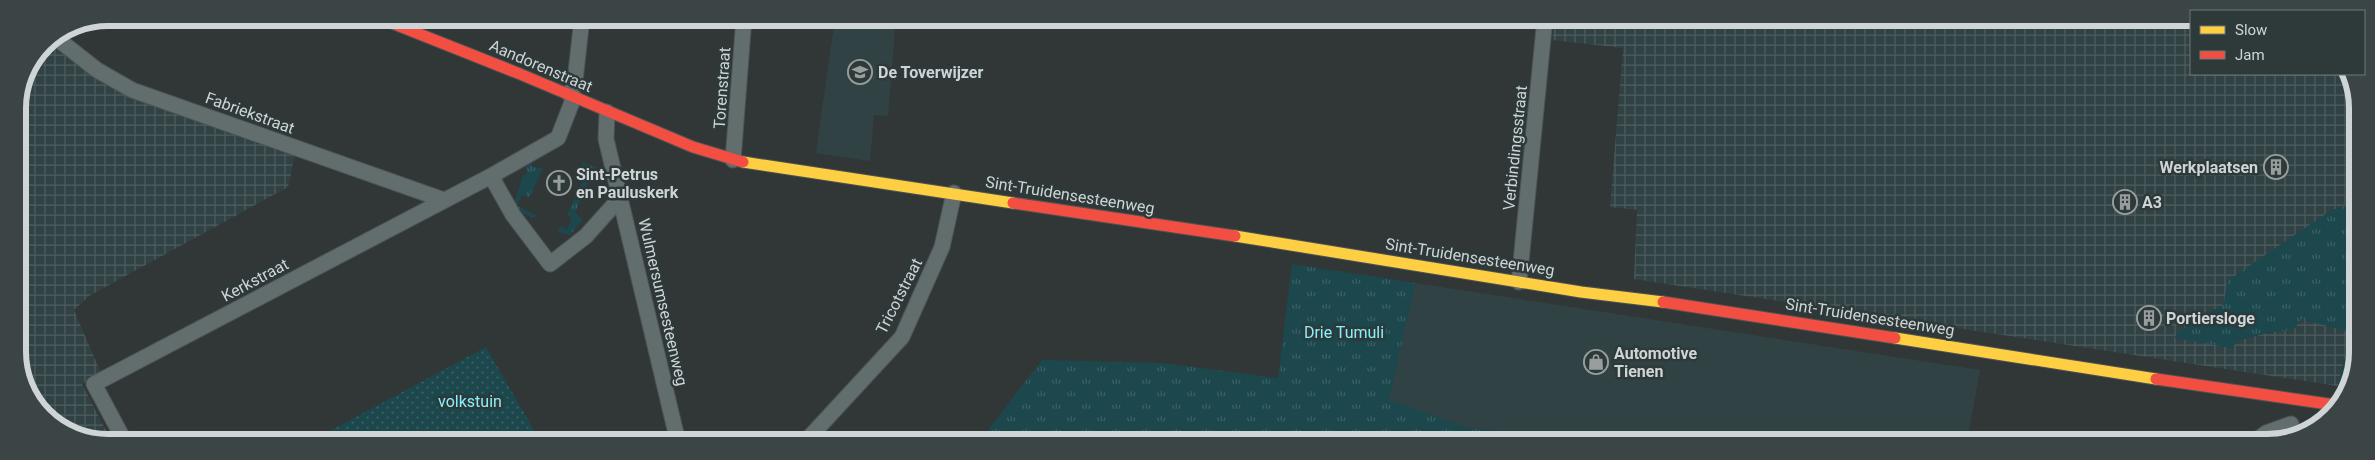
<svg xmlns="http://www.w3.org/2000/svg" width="2375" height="460" font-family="Roboto,sans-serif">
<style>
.built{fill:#314245}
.industrial{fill:url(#industrial-grid)}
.grass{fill:url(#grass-tufts)}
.garden{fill:url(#garden-dots)}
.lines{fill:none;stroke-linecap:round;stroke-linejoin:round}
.street-casing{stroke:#4e5353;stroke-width:17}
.slow-casing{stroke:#4e5353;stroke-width:13}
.jam-casing{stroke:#4e5353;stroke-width:13}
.street{stroke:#626d6e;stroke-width:15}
.slow{stroke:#ffcf43;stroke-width:11}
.jam{stroke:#f24e42;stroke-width:11}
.labels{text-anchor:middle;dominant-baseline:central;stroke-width:5;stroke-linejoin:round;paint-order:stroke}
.street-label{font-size:16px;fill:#cfd5d6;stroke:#2e393a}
.poi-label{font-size:16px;font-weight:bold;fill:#cfd5d6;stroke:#2e393a;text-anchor:start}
.park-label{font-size:16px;fill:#86f1fe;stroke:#2e393a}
.rim{fill:none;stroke:#cfd5d6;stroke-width:6}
</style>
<defs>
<pattern id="industrial-grid" width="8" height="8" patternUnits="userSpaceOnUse" patternTransform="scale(1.25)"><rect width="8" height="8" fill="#314245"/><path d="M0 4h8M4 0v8" fill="none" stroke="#4e5c5f"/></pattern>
<pattern id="grass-tufts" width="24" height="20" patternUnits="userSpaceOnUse" patternTransform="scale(1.25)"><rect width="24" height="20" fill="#1b474d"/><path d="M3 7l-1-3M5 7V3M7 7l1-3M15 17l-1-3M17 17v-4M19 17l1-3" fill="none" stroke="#3b6166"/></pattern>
<pattern id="garden-dots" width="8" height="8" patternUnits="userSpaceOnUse" patternTransform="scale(1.25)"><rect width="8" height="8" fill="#1b474d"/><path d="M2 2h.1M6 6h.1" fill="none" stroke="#3b6166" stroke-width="1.8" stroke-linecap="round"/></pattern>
</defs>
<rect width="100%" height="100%" fill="#313737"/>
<path class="built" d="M 835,18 L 896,18 L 888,116 L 874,115 L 870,161 L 816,153 Z
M 1415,283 L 1980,370 L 1967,442 L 1504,442 L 1508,432 L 1468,428 L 1388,400 Z"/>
<path class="industrial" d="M 1555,18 L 2191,18 L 2191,74 L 2346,74 L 2356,90 L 2356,202 L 2330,211 L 2224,304 L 2178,332 L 2175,337 L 2232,348 L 2237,341 L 2267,333 L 2294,329 L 2301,319 L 2351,332 L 2338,386 L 1634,279 L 1637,210 L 1610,207 L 1623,48 L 1552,40 Z
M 51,39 L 99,77 L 295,154 L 288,187 L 89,296 L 74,310 L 101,373 L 82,384 L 112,442 L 96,442 L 48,420 L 21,375 L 18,107 L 24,73 L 44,44 Z
M 419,430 L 441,434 L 443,442 L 398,442 Z"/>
<path class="grass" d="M 532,160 L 532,167 L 543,168 L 529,198 L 522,195 L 517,206 L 536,215 L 534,218 L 520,212 L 514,204 L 523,175 L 527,174 L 525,161 Z
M 583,162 L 595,167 L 575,213 L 583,220 L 570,235 L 558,232 L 560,226 L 567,229 L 572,218 L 567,215 L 587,171 L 581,168 Z
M 2356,202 L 2357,364 L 2345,387 L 2338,386 L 2351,332 L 2301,319 L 2294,329 L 2267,333 L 2237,341 L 2233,348 L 2175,338 L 2178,332 L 2224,304 L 2227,281 L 2330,211 Z
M 1292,264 L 1415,283 L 1389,400 L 1468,428 L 1508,432 L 1504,442 L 979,442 L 1042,360 L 1162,363 L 1278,378 Z"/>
<path class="garden" d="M 486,347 L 541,442 L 443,442 L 441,434 L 419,430 L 398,442 L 309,442 Z"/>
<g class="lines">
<defs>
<path id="street" d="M 1127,18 L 1144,20 L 1297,18
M 55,37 L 97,70 L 132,90 L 444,200
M 570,95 L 575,81 L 582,18
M 607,112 L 606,139 L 678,442
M 733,160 L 744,18
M 491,176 L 513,215 L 550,264 L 586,236 L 620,198
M 1519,282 L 1545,18
M 125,442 L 94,384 L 491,176 L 558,138 L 574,97
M 805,442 L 902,337 L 942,247 L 954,193
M 2254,442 L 2266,433 L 2291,424"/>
<path id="slow" d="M 743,162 L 1013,203
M 1235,236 L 1581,292 L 1663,302
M 1895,338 L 2156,379"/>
<path id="jam" d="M 379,18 L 520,74 L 693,147 L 743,162
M 1013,203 L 1235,236
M 1663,302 L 1895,338
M 2156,379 L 2335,405"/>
</defs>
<use href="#street" class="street-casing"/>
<use href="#slow" class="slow-casing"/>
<use href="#jam" class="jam-casing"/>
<use href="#street" class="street"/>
<use href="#slow" class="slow"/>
<use href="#jam" class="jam"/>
</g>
<defs>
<symbol id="school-ring" viewBox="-11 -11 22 22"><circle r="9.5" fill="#2e393a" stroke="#989e9e" stroke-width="1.5"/><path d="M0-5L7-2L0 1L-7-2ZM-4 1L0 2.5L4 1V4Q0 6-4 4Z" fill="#989e9e"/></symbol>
<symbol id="building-ring" viewBox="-11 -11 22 22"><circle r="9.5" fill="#2e393a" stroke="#989e9e" stroke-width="1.5"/><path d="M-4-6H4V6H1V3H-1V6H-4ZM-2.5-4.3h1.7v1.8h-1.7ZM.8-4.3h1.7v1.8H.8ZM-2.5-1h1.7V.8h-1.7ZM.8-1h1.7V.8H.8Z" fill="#989e9e"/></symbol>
<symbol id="church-ring" viewBox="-11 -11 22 22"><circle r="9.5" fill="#2e393a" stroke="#989e9e" stroke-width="1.5"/><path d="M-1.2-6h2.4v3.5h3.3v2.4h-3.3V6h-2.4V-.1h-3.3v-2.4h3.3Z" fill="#989e9e"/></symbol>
<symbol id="shop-ring" viewBox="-11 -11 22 22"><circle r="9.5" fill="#2e393a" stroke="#989e9e" stroke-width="1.5"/><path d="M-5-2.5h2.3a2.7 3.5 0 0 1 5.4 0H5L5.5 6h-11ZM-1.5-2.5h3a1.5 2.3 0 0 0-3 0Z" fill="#989e9e"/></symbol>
</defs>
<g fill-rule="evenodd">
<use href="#school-ring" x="846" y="58" width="28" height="28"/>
<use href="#building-ring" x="2262" y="153" width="28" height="28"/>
<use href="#church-ring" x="545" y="169" width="28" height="28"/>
<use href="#building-ring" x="2111" y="188" width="28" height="28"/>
<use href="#building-ring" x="2135" y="304" width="28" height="28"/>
<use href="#shop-ring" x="1582" y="348" width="28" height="28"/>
</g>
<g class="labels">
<g class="street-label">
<text transform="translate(541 66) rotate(23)">Aandorenstraat</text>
<text transform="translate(722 88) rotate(-86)">Torenstraat</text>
<text transform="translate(250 113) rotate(20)">Fabriekstraat</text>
<text transform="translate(1515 148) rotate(-84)">Verbindingsstraat</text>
<text transform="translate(1070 195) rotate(9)">Sint-Truidensesteenweg</text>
<text transform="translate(1470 257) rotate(9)">Sint-Truidensesteenweg</text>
<text transform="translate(255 280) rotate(-28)">Kerkstraat</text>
<text transform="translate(899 296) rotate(-63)">Tricotstraat</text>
<text transform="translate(663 302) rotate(77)">Wulmersumsesteenweg</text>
<text transform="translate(1870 317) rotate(9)">Sint-Truidensesteenweg</text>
</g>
<g class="poi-label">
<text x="878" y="72">De Toverwijzer</text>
<text x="2258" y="167" text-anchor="end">Werkplaatsen</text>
<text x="576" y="174">Sint-Petrus<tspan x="576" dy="18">en Pauluskerk</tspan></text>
<text x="2142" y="202">A3</text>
<text x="2166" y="318">Portiersloge</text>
<text x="1614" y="353">Automotive<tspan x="1614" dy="18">Tienen</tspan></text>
</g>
<g class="park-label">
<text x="1344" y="332">Drie Tumuli</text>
<text x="470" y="401">volkstuin</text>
</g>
</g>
<path d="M0 0H2375V460H0ZM108 26H2267A82 82 0 0 1 2349 108V352A82 82 0 0 1 2267 434H108A82 82 0 0 1 26 352V108A82 82 0 0 1 108 26Z" fill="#3b4546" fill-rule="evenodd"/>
<path class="rim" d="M108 26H2267A82 82 0 0 1 2349 108V352A82 82 0 0 1 2267 434H108A82 82 0 0 1 26 352V108A82 82 0 0 1 108 26Z"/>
<rect x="2190" y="10" width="175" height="65" fill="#2e393a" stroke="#6e7778"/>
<rect x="2200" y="26" width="25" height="8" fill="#ffcf43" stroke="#6e7778"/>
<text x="2235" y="35" font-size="15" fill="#cfd5d6">Slow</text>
<rect x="2200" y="51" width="25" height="8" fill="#f24e42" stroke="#6e7778"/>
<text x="2235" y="60" font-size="15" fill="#cfd5d6">Jam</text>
</svg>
